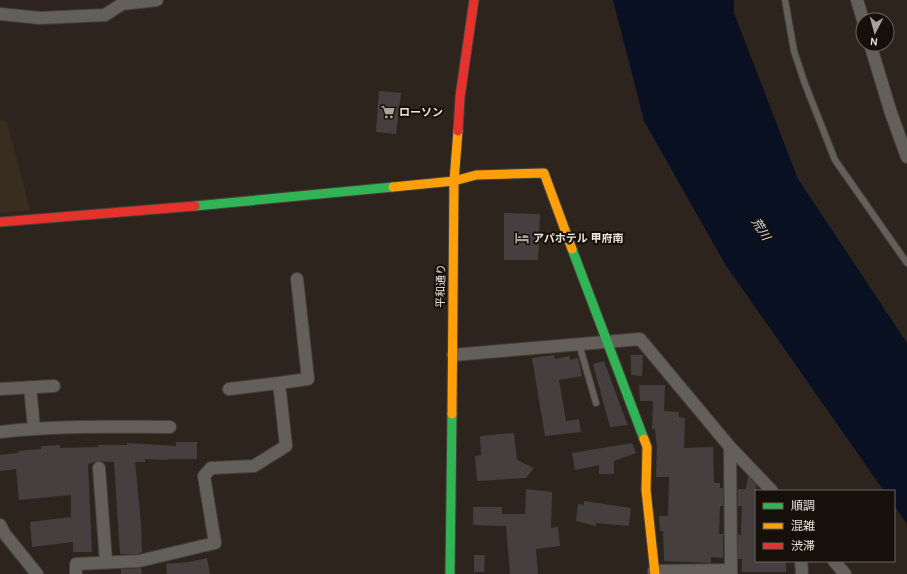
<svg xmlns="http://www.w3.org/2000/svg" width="907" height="574" font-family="Karla,'Noto Sans JP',sans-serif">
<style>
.education{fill:#382d1f}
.water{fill:#081022}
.building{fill:#453f40}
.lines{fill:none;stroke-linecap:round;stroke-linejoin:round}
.lane-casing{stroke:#464039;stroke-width:8}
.street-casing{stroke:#464039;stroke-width:14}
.fast-casing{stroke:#464039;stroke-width:11}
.slow-casing{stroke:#464039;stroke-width:11}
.jam-casing{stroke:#464039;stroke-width:11}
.lane{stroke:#635f5b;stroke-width:6}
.street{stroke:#635f5b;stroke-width:12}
.fast{stroke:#30b455;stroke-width:9}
.slow{stroke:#ff9f0a;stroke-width:9}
.jam{stroke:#e5322d;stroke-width:9}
.labels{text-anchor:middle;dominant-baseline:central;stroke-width:4;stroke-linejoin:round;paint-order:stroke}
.poi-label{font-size:11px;font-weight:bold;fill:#ede4db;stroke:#16100a;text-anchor:start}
.street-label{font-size:11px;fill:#ede4db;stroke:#16100a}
.water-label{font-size:12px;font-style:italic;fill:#d7e3f7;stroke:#16100a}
</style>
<rect width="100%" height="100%" fill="#2d251d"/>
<path class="education" d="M 0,120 L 7,122 L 30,210 L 0,213 Z"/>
<path class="water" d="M 613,0 L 734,0 L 734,13 L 798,179 L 907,343 L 907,524 L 894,505 L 894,491 L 884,491 L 725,264 L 644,121 Z"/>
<path class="building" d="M 379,91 L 401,93 L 396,134 L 376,132 Z
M 504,213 L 540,214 L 538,260 L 504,260 Z
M 554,355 L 555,359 L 570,356 L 570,360 L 578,358 L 582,376 L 559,380 L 566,421 L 579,419 L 581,432 L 545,436 L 532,358 Z
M 631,355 L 643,355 L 642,376 L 631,375 Z
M 604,361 L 625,418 L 628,425 L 610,427 L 593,364 Z
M 639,385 L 665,385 L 664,411 L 679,412 L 679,417 L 685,418 L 684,448 L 713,447 L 714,483 L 720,483 L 720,488 L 723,488 L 723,506 L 720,506 L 719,534 L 723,534 L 723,558 L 711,557 L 711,563 L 664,561 L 663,531 L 660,531 L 659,516 L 668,516 L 669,477 L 656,477 L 657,447 L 655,429 L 652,429 L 653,401 L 640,401 Z
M 514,433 L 517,460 L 534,468 L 526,478 L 477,481 L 475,456 L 481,455 L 480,436 Z
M 176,442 L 197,442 L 197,459 L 168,459 L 168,460 L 145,459 L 145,462 L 135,462 L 141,523 L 142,552 L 138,554 L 120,554 L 114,462 L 99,461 L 88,464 L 92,552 L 73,552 L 73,542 L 32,547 L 30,522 L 71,517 L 71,495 L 19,500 L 16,469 L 0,471 L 0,455 L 18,453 L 18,451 L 41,449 L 41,446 L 60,445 L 60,448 L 98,447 L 98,445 L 127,445 L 127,443 L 176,446 Z
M 632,443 L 636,453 L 614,461 L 614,474 L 599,474 L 599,465 L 575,470 L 572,453 Z
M 748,476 L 756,485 L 756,561 L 786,561 L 786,572 L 742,572 L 742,559 L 738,559 L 738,535 L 741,535 L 742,506 L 738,506 L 738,489 L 746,489 Z
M 526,489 L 552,492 L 551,528 L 558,527 L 560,546 L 536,549 L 538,574 L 510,574 L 506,526 L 473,525 L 473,507 L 502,507 L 502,514 L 525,514 Z
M 584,501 L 631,508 L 629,526 L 596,523 L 596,526 L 576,521 L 578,504 L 584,505 Z
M 474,555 L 485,555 L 484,572 L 474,572 Z
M 207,558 L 210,574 L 167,574 L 166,564 L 189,562 Z
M 141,568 L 142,574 L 121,574 L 121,569 Z"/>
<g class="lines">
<defs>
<path id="lane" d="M 785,0 L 794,51 L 805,84 L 835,160 L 907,263
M 579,344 L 596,403"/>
<path id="street" d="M 857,0 L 863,20
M 0,14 L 40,18 L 105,15 L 122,4 L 157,0
M 870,44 L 891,113 L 907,157
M 453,355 L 640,339 L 730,447 L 772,491
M 279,383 L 308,379 L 297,279
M 30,387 L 34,428
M 0,389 L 54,386
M 0,432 C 57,425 113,427 170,427
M 730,447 L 731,574
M 99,468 L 106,562
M 0,525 L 4,533 L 37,574
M 801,561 L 802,574
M 834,561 L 845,574
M 654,571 L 731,570
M 76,574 L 76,564 L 139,561 L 215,543 L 204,476 L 211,468 L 254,466 L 286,446 L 279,383 L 229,389"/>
<path id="fast" d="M 195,206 L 393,187
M 572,249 L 644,439
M 450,574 L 452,414"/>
<path id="slow" d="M 393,187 L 454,181 L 476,175 L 544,173 L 572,249
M 452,414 L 454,181 L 458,131
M 644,439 L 647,447 L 646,490 L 655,574"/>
<path id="jam" d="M 458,131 L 460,97 L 474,0
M 0,222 L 195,206"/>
</defs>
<use href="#lane" class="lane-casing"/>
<use href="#street" class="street-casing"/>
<use href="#fast" class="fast-casing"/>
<use href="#slow" class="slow-casing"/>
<use href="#jam" class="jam-casing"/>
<use href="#lane" class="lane"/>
<use href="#street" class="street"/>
<use href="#fast" class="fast"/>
<use href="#slow" class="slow"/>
<use href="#jam" class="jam"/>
</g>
<defs>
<symbol id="supermarket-bare" viewBox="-9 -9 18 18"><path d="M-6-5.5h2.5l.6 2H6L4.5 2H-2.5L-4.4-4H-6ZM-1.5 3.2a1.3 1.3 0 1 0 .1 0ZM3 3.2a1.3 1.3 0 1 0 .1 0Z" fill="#aaa198" stroke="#16100a" stroke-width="2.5" paint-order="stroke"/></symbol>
<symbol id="hotel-bare" viewBox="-9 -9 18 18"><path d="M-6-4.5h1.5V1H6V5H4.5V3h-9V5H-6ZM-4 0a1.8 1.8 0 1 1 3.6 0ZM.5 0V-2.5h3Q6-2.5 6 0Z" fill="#aaa198" stroke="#16100a" stroke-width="2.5" paint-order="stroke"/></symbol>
</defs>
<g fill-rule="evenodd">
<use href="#supermarket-bare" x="378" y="102" width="20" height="20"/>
<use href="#hotel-bare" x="512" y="228" width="20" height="20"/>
</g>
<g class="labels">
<g class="poi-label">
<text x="399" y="112">ローソン</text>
<text x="533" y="238">アパホテル 甲府南</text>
</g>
<g class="street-label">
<text transform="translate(441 286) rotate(-89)">平和通り</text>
</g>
<g class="water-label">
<text transform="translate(761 229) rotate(58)">荒川</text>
</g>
</g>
<rect x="755" y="490" width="140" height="72" fill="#16100a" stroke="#6c655e"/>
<rect x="763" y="503" width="20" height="6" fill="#30b455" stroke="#6c655e"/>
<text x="791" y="510" font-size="12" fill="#ede4db">順調</text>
<rect x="763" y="523" width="20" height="6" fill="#ff9f0a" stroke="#6c655e"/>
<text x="791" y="530" font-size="12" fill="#ede4db">混雑</text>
<rect x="763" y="543" width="20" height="6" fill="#e5322d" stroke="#6c655e"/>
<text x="791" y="550" font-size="12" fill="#ede4db">渋滞</text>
<g transform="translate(875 32) rotate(186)"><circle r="19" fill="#16100a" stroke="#6c655e"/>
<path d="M0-3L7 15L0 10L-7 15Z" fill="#aaa198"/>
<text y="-6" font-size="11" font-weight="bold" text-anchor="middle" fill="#ede4db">N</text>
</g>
</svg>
